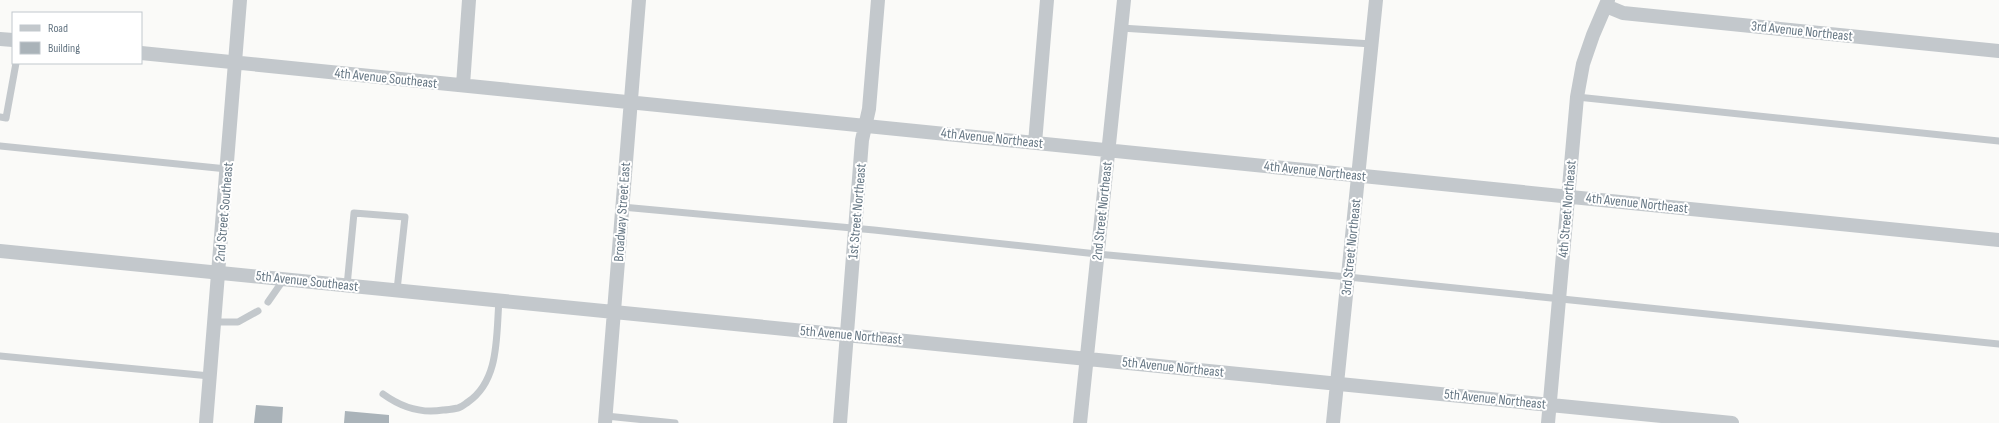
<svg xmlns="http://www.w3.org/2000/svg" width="1999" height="423" font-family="'Sofia Sans Condensed',sans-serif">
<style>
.building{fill:#aab3b9}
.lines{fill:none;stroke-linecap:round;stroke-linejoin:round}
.service{stroke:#c3c8cc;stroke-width:7}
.minor{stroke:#c3c8cc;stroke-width:14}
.labels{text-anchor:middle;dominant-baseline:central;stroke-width:4;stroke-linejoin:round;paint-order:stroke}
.street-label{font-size:14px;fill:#657683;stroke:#fff}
</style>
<rect width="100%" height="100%" fill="#fafaf8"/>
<path class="building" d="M 256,405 L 283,407 L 282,423 L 254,423 Z
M 345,411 L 389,415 L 389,423 L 344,423 Z"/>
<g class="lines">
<path class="service" d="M 1121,28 L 1372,44
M 1577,97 L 1999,141
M 0,117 L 6,118 L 16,63
M 0,146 L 227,169
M 622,207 L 874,230 L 1097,254 L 1348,277 L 1999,344
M 347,286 L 354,213 L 405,217 L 397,290
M 268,302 L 284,279
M 215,322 L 238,322 L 258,311
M 0,356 L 210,376
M 383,394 C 401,407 420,414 443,410 C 448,410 453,409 458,408 C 462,407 465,404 468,402 C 500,380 496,335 499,301
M 606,416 L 675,423"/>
<path class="minor" d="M 1606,6 L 1623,13 L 1999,51
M 0,39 L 13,40
M 141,53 L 1999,240
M 463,85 L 469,0
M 1035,143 L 1047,0
M 0,251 L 1732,423
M 206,423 L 240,0
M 605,423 L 639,0
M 840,423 L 862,140 L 869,109 L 878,0
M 1080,423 L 1124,0
M 1333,423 L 1376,0
M 1548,423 L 1577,97 L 1583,64 L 1593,35 L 1608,0"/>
</g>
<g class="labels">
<g class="street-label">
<text transform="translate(1802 31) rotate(6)">3rd Avenue Northeast</text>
<text transform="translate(386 78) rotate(6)">4th Avenue Southeast</text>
<text transform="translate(992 138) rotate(6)">4th Avenue Northeast</text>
<text transform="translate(1315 171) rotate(6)">4th Avenue Northeast</text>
<text transform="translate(1637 203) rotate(6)">4th Avenue Northeast</text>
<text transform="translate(1567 209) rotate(-85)">4th Street Northeast</text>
<text transform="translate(857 211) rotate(-85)">1st Street Northeast</text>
<text transform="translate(1102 211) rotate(-84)">2nd Street Northeast</text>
<text transform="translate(224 212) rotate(-85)">2nd Street Southeast</text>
<text transform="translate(622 212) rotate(-86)">Broadway Street East</text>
<text transform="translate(1351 247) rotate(-84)">3rd Street Northeast</text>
<text transform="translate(307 281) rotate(6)">5th Avenue Southeast</text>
<text transform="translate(851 335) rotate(5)">5th Avenue Northeast</text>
<text transform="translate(1173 367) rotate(6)">5th Avenue Northeast</text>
<text transform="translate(1495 399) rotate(6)">5th Avenue Northeast</text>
</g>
</g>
<rect x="12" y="12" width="130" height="52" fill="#ffffff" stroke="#c1c8cd"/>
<rect x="20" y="25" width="20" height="6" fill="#c3c8cc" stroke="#c1c8cd"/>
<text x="48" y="32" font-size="12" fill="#657683">Road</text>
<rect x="20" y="42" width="20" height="12" fill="#aab3b9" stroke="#c1c8cd"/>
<text x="48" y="52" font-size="12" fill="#657683">Building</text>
</svg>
